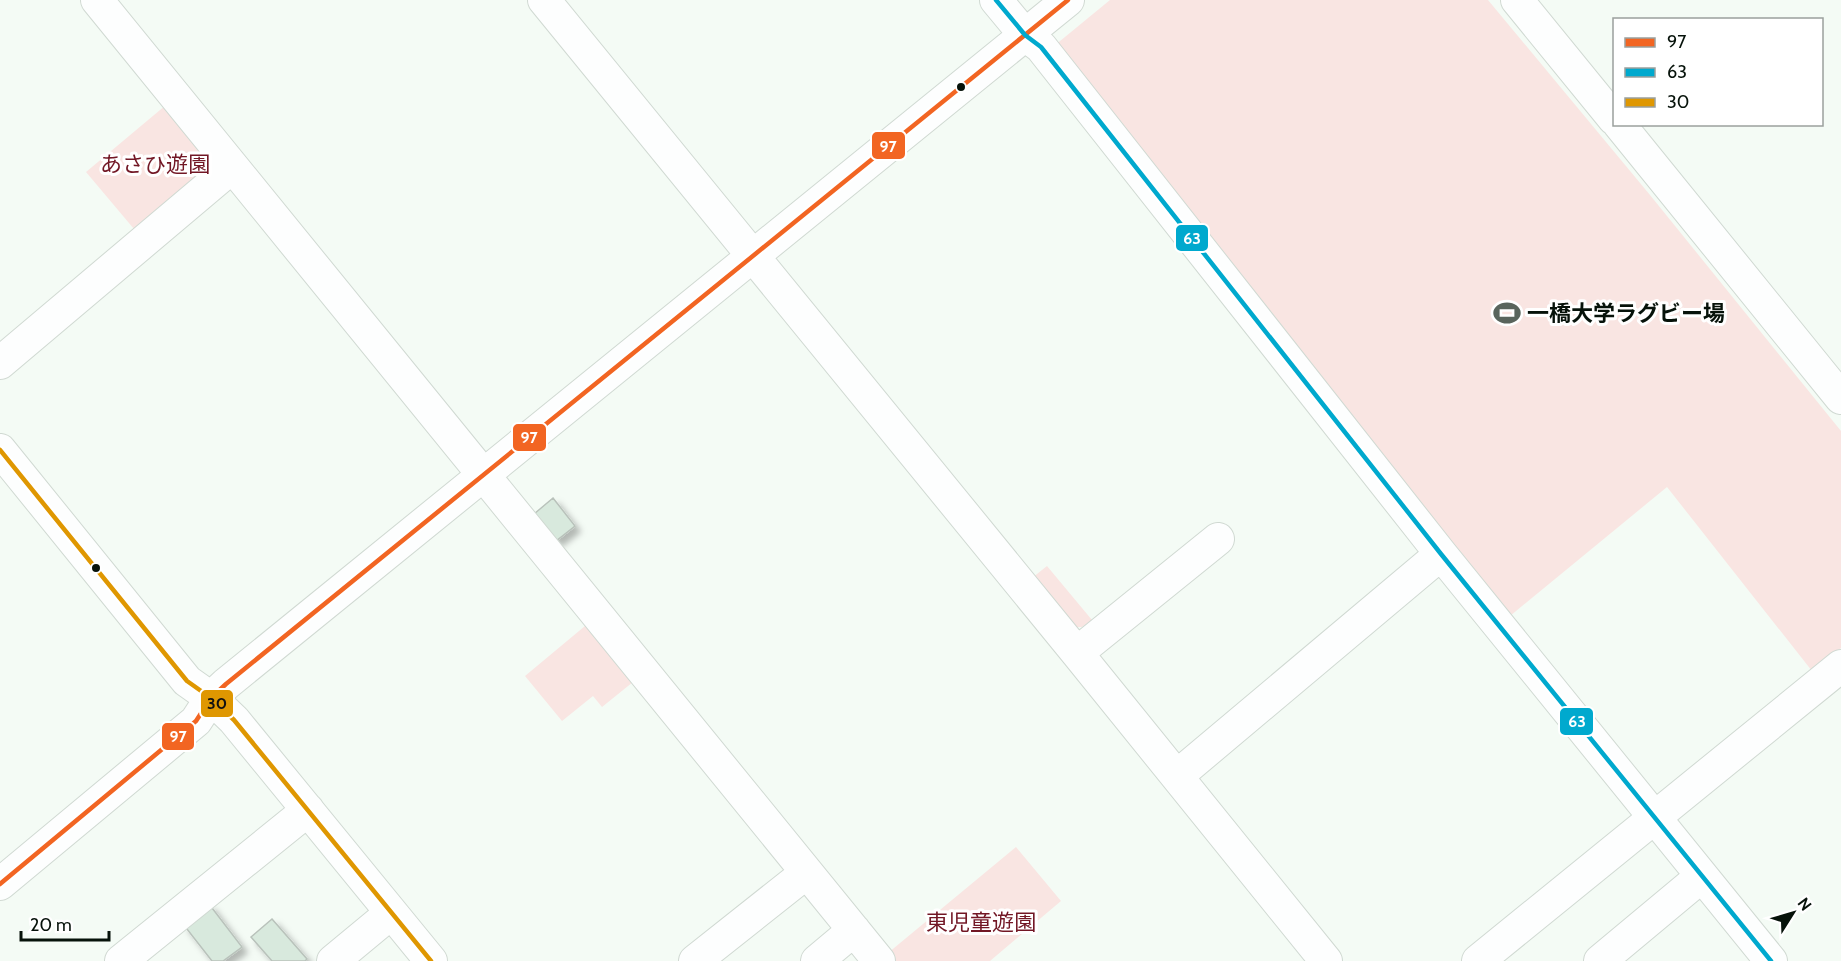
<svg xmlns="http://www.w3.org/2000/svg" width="1841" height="961" font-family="Cabin,'Noto Sans JP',sans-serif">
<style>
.green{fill:#f9e5e2}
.building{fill:#d8e9dd;stroke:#b9c2bb;stroke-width:1.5;filter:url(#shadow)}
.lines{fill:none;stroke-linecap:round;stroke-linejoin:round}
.minor-casing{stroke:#d0d9d2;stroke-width:34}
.minor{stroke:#fdfefe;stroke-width:32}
.bus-1-casing{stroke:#fff;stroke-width:9}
.bus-2-casing{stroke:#fff;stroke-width:9}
.bus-3-casing{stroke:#fff;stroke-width:9}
.bus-1{stroke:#f26522;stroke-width:4.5}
.bus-2{stroke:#00a9ce;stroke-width:4.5}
.bus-3{stroke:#df9701;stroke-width:4.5}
.bus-dot{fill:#06120a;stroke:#fff;stroke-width:2}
.labels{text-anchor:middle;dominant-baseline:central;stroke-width:6;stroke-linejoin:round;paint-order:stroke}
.park-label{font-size:22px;fill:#721725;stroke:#fff}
.poi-label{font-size:22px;font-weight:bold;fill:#06120a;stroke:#fff;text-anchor:start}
.line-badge{stroke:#fff;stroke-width:2}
.badge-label{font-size:16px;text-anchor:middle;font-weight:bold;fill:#fff}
.pale-badge-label{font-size:16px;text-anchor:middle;font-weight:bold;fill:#111}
</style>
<defs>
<filter id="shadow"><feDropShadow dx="5.5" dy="5.5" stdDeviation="3" flood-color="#0004"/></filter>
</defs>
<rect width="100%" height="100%" fill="#f4fbf5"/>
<path class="green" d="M 1110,0 L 1488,0 L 1650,195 L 1841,431 L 1841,648 L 1812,671 L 1667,487 L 1510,616 L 1054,46 Z
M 166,105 L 214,166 L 134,229 L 86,172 Z
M 1047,566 L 1092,620 L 1082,627 L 1070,627 L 1032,578 Z
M 591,621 L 638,678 L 602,707 L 593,696 L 562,721 L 525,676 Z
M 1016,847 L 1061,901 L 990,961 L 895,961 L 888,953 Z"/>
<path class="building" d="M 553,498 L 575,526 L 556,541 L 534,514 Z
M 209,904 L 242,947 L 223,961 L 212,961 L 183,924 Z
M 272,919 L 307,959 L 305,961 L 272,961 L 251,937 Z"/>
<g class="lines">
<defs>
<path id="minor" d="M 97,0 L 879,961
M 544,0 L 1077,653 L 1326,961
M 996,0 L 1025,35 L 1041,47 L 1441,554 L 1771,961
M 1517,0 L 1614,119
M 1619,124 L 1841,398
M 0,363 L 232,167
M 0,450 L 187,681 L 211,698 L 234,720 L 431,961
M 1077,653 L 1218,539
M 1177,776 L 1441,554
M 0,884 L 196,721 L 211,698 L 226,684 L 1068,0
M 121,961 L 308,810
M 333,961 L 391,913
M 695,961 L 806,873
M 817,961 L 854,930
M 1478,961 L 1841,666
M 1600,961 L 1702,876"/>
</defs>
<use href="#minor" class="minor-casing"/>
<use href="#minor" class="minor"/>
<defs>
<path id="bus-1" d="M 0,884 L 196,721 L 211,698 L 226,684 L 1068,0"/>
<path id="bus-2" d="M 996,0 L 1025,35 L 1041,47 L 1441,554 L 1771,961"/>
<path id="bus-3" d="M 0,450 L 187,681 L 211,698 L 234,720 L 431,961"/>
</defs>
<use href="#bus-1" class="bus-1-casing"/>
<use href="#bus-2" class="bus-2-casing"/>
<use href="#bus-3" class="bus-3-casing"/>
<use href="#bus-1" class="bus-1"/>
<use href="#bus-2" class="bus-2"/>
<use href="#bus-3" class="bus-3"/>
</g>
<defs>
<symbol id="stadium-bare" viewBox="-9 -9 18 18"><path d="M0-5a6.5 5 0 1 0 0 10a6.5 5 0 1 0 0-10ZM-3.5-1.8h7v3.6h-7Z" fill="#59645c" stroke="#fff" stroke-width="2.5" paint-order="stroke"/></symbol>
</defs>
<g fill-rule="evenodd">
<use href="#stadium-bare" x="1488" y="294" width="38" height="38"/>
</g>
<g class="bus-dot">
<circle cx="961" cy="87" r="5"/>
<circle cx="96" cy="568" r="5"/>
</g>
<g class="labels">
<g class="park-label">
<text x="155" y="164">あさひ遊園</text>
<text x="981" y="922">東児童遊園</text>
</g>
<g class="poi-label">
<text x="1527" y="313">一橋大学ラグビー場</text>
</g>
</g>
<g class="line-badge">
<rect x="871" y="131" width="35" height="29" rx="6" fill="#f26522"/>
<rect x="1175" y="224" width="34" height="28" rx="6" fill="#00a9ce"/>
<rect x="512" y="423" width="35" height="29" rx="6" fill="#f26522"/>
<rect x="200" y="689" width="34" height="29" rx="6" fill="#df9701"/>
<rect x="1559" y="707" width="35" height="29" rx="6" fill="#00a9ce"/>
<rect x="161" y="722" width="34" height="29" rx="6" fill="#f26522"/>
</g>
<g class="badge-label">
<text x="888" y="152">97</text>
<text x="1192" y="244">63</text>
<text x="529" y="443">97</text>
<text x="1577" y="727">63</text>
<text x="178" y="742">97</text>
</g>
<g class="pale-badge-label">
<text x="217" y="709">30</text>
</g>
<rect x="1613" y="18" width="210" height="108" fill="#ffffff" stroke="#9ba09d" stroke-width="1.5"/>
<rect x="1625" y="38" width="30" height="9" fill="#f26522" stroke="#9ba09d" stroke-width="1.5"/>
<text x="1667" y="48" font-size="18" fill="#06120a">97</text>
<rect x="1625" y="68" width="30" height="9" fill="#00a9ce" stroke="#9ba09d" stroke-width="1.5"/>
<text x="1667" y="78" font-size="18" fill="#06120a">63</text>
<rect x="1625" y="98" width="30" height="9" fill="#df9701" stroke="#9ba09d" stroke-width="1.5"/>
<text x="1667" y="108" font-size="18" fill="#06120a">30</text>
<g transform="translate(1793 913) rotate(53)" stroke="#ffffff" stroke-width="4.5" paint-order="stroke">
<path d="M0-4.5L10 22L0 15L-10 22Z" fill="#06120a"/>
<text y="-9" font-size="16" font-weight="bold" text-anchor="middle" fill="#06120a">N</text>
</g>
<path d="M21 931v9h88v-9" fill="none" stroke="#06120a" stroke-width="3"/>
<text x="30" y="931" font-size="18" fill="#06120a" stroke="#ffffff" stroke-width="4.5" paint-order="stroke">20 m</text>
</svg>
